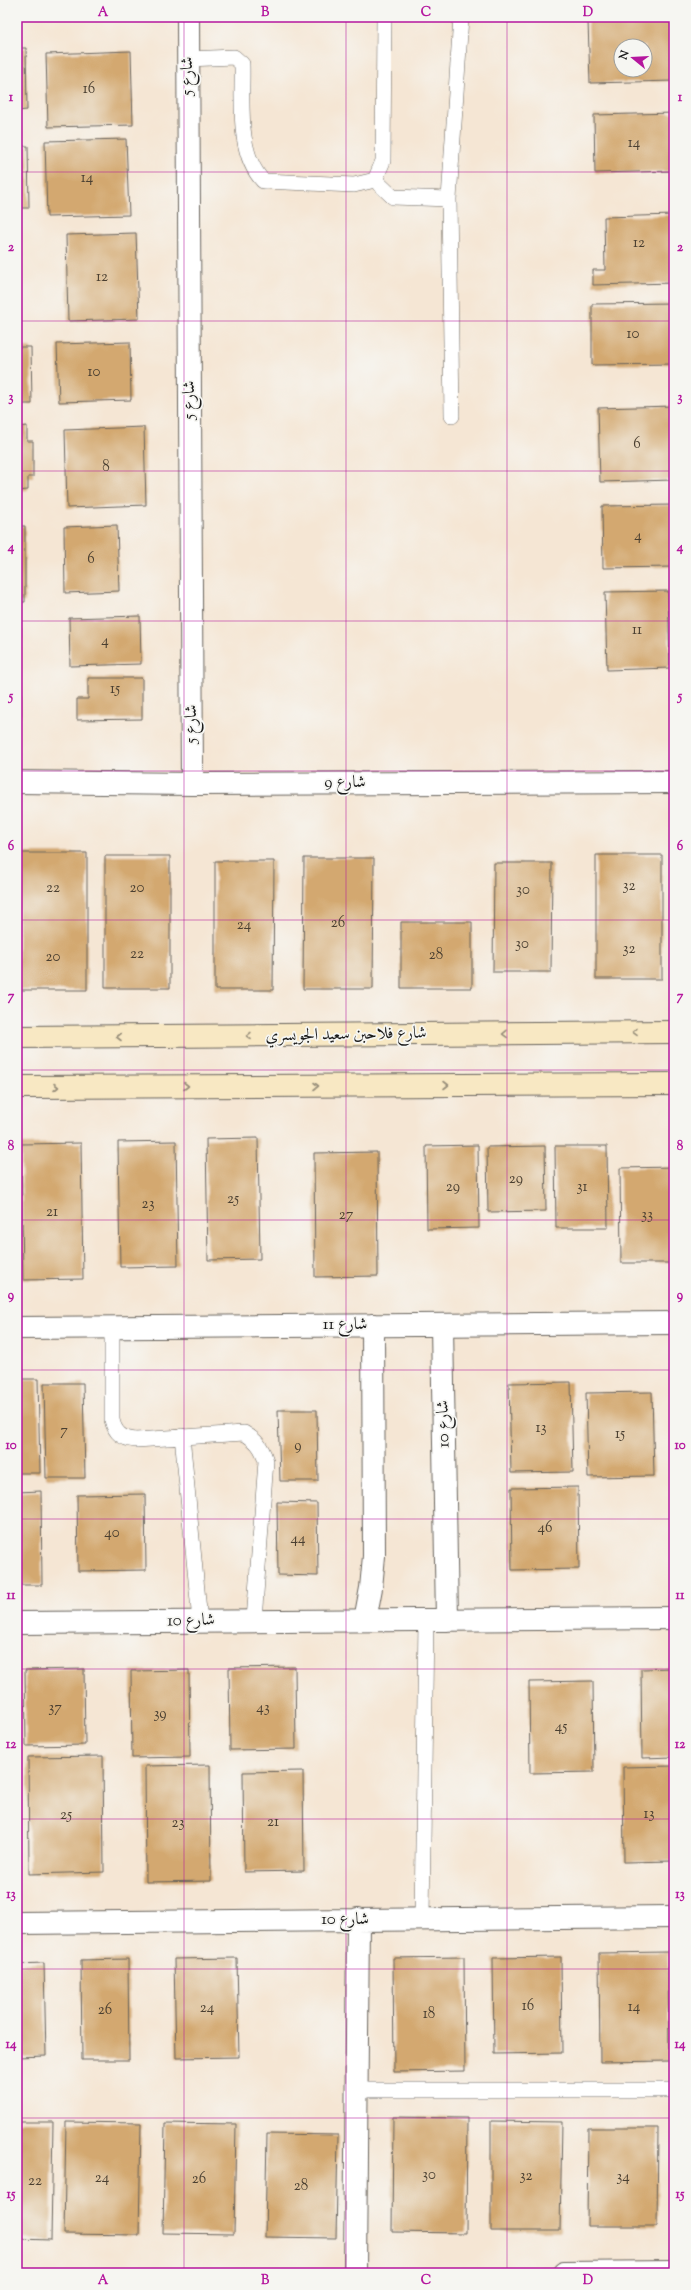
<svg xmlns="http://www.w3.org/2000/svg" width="691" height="2290" font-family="'Sorts Mill Goudy',Amiri,serif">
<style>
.building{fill:#d3a86f;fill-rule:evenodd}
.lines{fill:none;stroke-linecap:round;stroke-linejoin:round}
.lane-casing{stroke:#68635c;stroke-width:16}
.street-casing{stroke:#68635c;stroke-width:24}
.secondary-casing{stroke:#68635c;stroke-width:24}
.lane{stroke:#fff;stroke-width:15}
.street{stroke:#fff;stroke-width:22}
.secondary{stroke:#f8e8c3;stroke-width:22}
.oneway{stroke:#958c78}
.grid{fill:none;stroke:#b5179e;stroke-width:1;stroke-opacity:0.55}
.labels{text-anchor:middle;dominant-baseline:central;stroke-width:3.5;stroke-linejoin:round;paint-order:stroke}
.number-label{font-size:15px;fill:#4a3f31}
.street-label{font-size:17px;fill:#1c1c1c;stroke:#f6f6f2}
.neatline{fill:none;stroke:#b5179e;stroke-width:1.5}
.grid-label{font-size:13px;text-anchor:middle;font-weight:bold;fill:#b5179e}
</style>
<rect width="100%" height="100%" fill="#f6f6f2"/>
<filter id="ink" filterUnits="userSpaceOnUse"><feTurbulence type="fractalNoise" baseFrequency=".025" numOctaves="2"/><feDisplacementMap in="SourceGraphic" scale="8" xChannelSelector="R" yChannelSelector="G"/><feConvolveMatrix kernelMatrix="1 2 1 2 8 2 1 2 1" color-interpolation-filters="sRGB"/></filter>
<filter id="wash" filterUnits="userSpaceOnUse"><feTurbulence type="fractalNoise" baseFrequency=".012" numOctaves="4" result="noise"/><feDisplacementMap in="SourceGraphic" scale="16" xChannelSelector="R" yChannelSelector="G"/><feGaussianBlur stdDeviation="0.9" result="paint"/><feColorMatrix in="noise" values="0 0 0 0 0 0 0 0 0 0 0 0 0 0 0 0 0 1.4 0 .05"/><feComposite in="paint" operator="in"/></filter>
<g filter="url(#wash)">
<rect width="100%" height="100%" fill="#f5e6d4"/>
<g id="blocks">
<path class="building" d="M 674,19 L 674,81 L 590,83 L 588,21 ZM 621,46 L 645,46 L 645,70 L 621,70 Z
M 17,48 L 26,48 L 27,110 L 17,111 Z
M 131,51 L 133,125 L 48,127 L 46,54 Z
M 674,113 L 674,171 L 595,173 L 594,115 Z
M 126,139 L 129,215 L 47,217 L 45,141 Z
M 17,146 L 28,146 L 29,208 L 17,208 Z
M 674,215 L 674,283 L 593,285 L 593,270 L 605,270 L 604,217 Z
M 136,233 L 139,319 L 68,321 L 66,235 Z
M 674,303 L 674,364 L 592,365 L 592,304 Z
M 130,342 L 131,400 L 59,402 L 57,344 Z
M 17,347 L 31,347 L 32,404 L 17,404 Z
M 674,406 L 674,480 L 600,482 L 598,408 Z
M 27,426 L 27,441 L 33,441 L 33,477 L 28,477 L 28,490 L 17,491 L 17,427 Z
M 144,427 L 146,505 L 67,508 L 65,430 Z
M 674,505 L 674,567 L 603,568 L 602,506 Z
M 117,525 L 119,591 L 65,593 L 64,527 Z
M 17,526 L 25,526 L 25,602 L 17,602 Z
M 668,591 L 670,668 L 607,670 L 605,592 Z
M 140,616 L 141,664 L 70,666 L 69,618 Z
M 17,627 L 21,627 L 21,716 L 17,716 Z
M 88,678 L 142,678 L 142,719 L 77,720 L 77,699 L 88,699 Z
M 19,853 L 87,853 L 87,990 L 18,990 Z
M 596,855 L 662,855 L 662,979 L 596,979 Z
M 105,856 L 170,856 L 170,988 L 105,988 Z
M 304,858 L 374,858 L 373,989 L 303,989 Z
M 215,861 L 274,861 L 273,990 L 215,990 Z
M 494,863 L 552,863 L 551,972 L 493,972 Z
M 401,922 L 472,922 L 472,988 L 401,988 Z
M 258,1138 L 260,1259 L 208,1260 L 206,1139 Z
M 176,1141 L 178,1266 L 120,1267 L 118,1142 Z
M 81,1143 L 83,1279 L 23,1280 L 21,1144 Z
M 478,1145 L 479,1228 L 427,1229 L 426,1146 Z
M 545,1146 L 546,1211 L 488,1212 L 487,1147 Z
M 555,1146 L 607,1146 L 608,1228 L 556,1228 Z
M 377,1152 L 378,1276 L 315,1277 L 314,1153 Z
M 674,1167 L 674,1263 L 621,1263 L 620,1168 Z
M 17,1379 L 38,1379 L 40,1473 L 17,1473 Z
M 571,1382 L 573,1472 L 511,1473 L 509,1383 Z
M 44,1383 L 83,1383 L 85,1478 L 46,1478 Z
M 652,1392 L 654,1476 L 588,1477 L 586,1393 Z
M 278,1410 L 317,1410 L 318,1481 L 280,1481 Z
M 578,1487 L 579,1569 L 512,1570 L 511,1488 Z
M 41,1491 L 42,1585 L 17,1585 L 17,1492 Z
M 145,1494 L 146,1570 L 78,1571 L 77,1495 Z
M 277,1502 L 317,1503 L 318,1576 L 278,1575 Z
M 295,1667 L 296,1749 L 230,1750 L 229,1668 Z
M 674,1668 L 674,1757 L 642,1758 L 641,1669 Z
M 84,1669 L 85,1745 L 26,1746 L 25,1670 Z
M 189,1670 L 190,1757 L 132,1758 L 131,1671 Z
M 593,1681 L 594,1772 L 530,1773 L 529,1682 Z
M 103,1756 L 104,1872 L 29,1874 L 28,1757 Z
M 210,1765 L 211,1881 L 146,1882 L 145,1766 Z
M 674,1766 L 674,1861 L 624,1862 L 623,1767 Z
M 303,1771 L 304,1871 L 244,1872 L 243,1772 Z
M 668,1952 L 669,2061 L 600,2062 L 599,1953 Z
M 464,1957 L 465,2071 L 394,2072 L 393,1958 Z
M 561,1957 L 562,2053 L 494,2054 L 493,1958 Z
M 237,1958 L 239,2057 L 176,2058 L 174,1959 Z
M 128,1959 L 129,2060 L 82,2060 L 81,1960 Z
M 44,1963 L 46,2056 L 17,2057 L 17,1964 Z
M 393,2117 L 467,2118 L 466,2233 L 392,2232 Z
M 491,2121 L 562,2122 L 560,2231 L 491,2231 Z
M 17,2122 L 53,2122 L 51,2240 L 17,2239 Z
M 66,2122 L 141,2123 L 139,2235 L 64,2234 Z
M 165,2123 L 236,2124 L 234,2234 L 163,2233 Z
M 588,2128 L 658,2128 L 657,2226 L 587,2226 Z
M 267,2134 L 338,2135 L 336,2238 L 265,2237 Z"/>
</g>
</g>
<g filter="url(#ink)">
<use href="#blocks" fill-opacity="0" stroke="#68635c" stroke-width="1"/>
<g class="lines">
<defs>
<path id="lane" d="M 188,59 L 234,57 L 242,64 C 243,101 236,152 263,181 L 354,185 L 375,180 L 383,161 L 384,17
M 375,180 L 393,197 L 449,199
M 452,416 L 449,199 L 461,17
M 112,1327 L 112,1420 C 115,1433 122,1439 136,1440 L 244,1433 C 256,1440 262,1447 266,1461 L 254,1620
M 182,1436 L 200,1621
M 422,1919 L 426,1620
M 357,2090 L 674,2090"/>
<path id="street" d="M 188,17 L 192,784
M 17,782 L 192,784 L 674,782
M 442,1325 L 447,1620
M 17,1328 L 674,1323
M 365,1620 L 371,1588 L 374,1556 L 373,1325
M 17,1623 L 674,1618
M 17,1923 L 674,1917
M 355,2273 L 358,1919
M 564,2273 L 674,2272"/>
<path id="secondary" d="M 17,1037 L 674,1032
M 17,1087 L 674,1084"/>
</defs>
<use href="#lane" class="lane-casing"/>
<use href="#street" class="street-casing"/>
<use href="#secondary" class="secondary-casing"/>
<use href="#lane" class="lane"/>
<use href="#street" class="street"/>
<use href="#secondary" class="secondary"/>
</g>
<defs><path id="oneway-chevron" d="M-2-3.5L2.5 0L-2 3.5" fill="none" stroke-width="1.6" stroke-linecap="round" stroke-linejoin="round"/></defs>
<g class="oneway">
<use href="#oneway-chevron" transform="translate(635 1032) rotate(179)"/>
<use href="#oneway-chevron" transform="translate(505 1034) rotate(179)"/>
<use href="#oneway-chevron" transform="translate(249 1036) rotate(179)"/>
<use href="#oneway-chevron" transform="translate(119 1037) rotate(-180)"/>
<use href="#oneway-chevron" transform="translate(446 1085)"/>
<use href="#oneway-chevron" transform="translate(186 1086)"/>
<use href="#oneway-chevron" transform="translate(316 1086)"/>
<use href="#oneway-chevron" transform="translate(56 1087)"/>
</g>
</g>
<path class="grid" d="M 184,17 L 184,2273M 346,17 L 346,2273M 507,17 L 507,2273M 17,172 L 674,172M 17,321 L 674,321M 17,471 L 674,471M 17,621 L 674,621M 17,771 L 674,771M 17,920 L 674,920M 17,1070 L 674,1070M 17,1220 L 674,1220M 17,1370 L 674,1370M 17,1519 L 674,1519M 17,1669 L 674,1669M 17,1819 L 674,1819M 17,1969 L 674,1969M 17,2118 L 674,2118"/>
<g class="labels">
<g class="number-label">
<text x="89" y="89">16</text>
<text x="634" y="143">14</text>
<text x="87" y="178">14</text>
<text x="639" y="243">12</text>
<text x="102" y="277">12</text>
<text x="633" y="334">10</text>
<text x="94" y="372">10</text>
<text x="637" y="444">6</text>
<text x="106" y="467">8</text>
<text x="638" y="536">4</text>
<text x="91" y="559">6</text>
<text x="637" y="630">11</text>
<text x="105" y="641">4</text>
<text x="115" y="689">15</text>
<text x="629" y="886">32</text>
<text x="53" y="888">22</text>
<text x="137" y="888">20</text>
<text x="523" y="890">30</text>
<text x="338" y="923">26</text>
<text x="244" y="925">24</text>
<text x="522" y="944">30</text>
<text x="629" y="949">32</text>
<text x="137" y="954">22</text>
<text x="436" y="955">28</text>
<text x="53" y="957">20</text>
<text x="516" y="1179">29</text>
<text x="453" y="1187">29</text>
<text x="582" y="1187">31</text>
<text x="233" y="1199">25</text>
<text x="148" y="1204">23</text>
<text x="52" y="1212">21</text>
<text x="346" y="1215">27</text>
<text x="647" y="1215">33</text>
<text x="541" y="1428">13</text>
<text x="64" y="1431">7</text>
<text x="620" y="1434">15</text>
<text x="298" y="1446">9</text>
<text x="545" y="1528">46</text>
<text x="112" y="1533">40</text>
<text x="298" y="1539">44</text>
<text x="55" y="1708">37</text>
<text x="263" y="1708">43</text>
<text x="160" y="1714">39</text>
<text x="561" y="1727">45</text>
<text x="649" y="1814">13</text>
<text x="66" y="1815">25</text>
<text x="273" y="1822">21</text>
<text x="178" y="1823">23</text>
<text x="528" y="2006">16</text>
<text x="634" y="2007">14</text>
<text x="207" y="2008">24</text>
<text x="105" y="2010">26</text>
<text x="429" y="2014">18</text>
<text x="429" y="2175">30</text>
<text x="526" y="2176">32</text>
<text x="623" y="2177">34</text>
<text x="102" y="2178">24</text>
<text x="199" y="2179">26</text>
<text x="35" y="2181">22</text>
<text x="301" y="2186">28</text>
</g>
<g class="street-label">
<text transform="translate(188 76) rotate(-90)">شارع 5</text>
<text transform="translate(190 400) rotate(-90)">شارع 5</text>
<text transform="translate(192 724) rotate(-90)">شارع 5</text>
<text x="345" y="783">شارع 9</text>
<text transform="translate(346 1035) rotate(-1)">شارع فلاحبن سعيد الجويسري</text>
<text x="345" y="1325">شارع 11</text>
<text transform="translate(444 1424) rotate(-91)">شارع 10</text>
<text transform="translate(191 1621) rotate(-1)">شارع 10</text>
<text x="345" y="1920">شارع 10</text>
</g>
</g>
<rect width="691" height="2290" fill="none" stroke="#f6f6f2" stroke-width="44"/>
<g transform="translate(633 58) rotate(288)"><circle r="19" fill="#f6f6f2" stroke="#9f9f9c"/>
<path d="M0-3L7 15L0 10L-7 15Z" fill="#b5179e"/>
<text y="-6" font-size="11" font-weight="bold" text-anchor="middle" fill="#1c1c1c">N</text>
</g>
<rect x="22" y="22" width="647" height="2246" class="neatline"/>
<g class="grid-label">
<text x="103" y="16">A</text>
<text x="265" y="16">B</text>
<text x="426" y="16">C</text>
<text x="588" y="16">D</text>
<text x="11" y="101">1</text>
<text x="680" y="101">1</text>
<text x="11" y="251">2</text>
<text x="680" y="251">2</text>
<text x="11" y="401">3</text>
<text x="680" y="401">3</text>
<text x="11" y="551">4</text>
<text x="680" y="551">4</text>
<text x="11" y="700">5</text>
<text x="680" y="700">5</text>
<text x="11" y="850">6</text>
<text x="680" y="850">6</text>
<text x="11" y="1000">7</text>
<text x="680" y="1000">7</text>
<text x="11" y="1150">8</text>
<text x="680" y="1150">8</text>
<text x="11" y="1299">9</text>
<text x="680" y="1299">9</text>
<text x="11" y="1449">10</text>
<text x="680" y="1449">10</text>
<text x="11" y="1599">11</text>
<text x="680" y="1599">11</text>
<text x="11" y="1748">12</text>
<text x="680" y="1748">12</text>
<text x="11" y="1898">13</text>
<text x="680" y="1898">13</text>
<text x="11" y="2048">14</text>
<text x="680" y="2048">14</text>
<text x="11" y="2198">15</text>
<text x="680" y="2198">15</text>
<text x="103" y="2284">A</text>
<text x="265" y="2284">B</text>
<text x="426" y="2284">C</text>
<text x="588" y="2284">D</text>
</g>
</svg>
